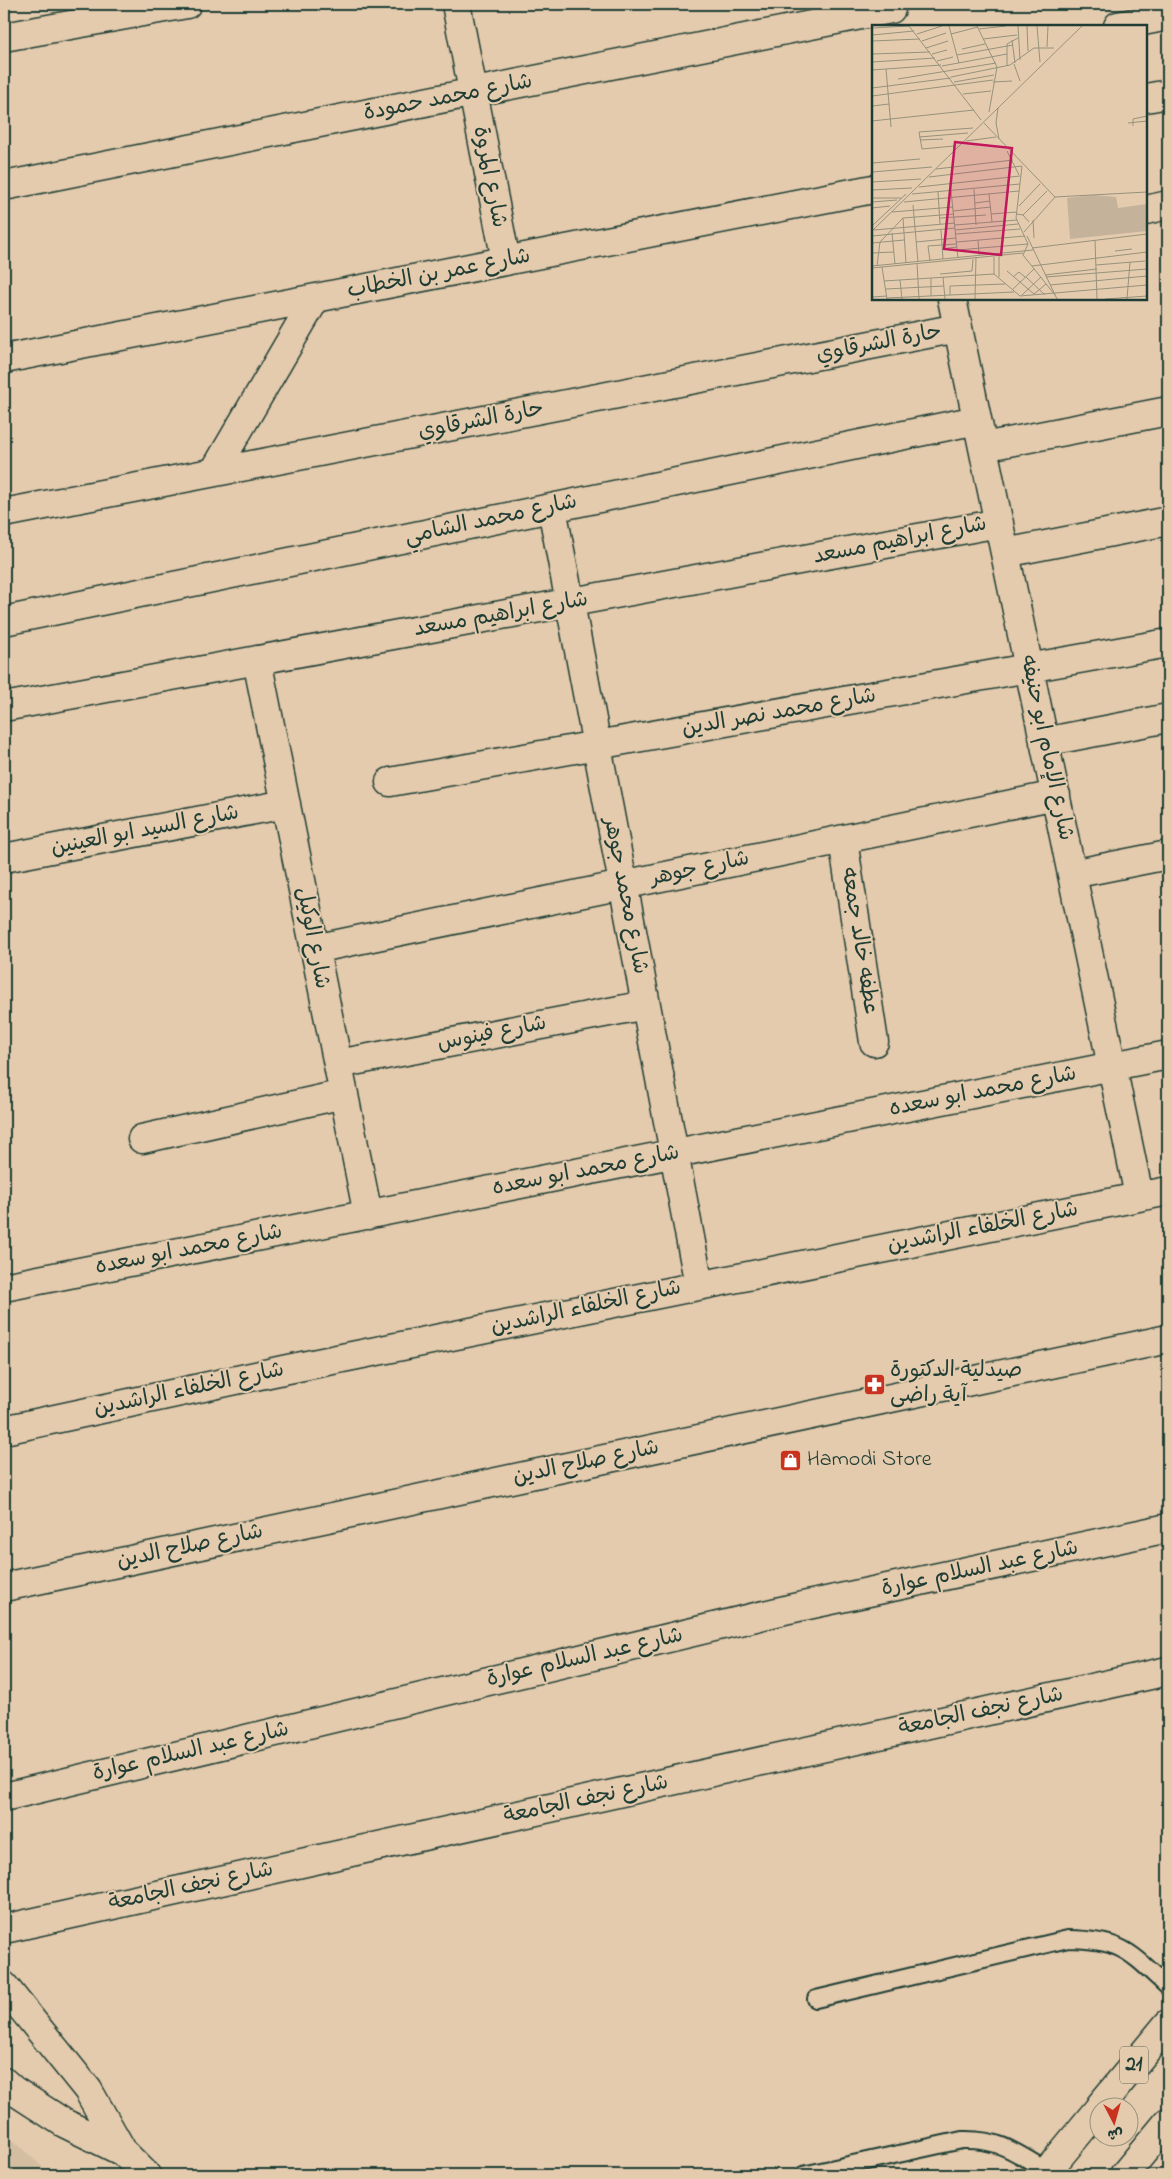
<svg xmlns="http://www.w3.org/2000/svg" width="1172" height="2179" font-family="'Indie Flower','Playpen Sans Arabic',sans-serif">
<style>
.built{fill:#d4bea2}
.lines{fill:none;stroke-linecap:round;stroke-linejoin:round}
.service-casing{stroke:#1f3d34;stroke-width:20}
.minor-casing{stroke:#1f3d34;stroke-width:31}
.tertiary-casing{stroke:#1f3d34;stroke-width:31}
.trunk-casing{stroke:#1f3d34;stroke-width:31}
.service{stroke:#e5cbad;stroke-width:16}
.minor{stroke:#e5cbad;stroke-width:28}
.tertiary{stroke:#e5cbad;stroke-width:28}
.trunk{stroke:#e5cbad;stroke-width:28}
.labels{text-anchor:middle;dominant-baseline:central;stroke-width:4;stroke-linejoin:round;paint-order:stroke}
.shield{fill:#e5cbad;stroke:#5a6858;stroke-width:1}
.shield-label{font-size:21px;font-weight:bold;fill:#1f3d34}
.street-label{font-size:22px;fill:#1f3d34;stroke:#e5cbad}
.poi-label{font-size:22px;fill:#1f3d34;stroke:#e5cbad;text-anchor:start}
.inset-road{fill:none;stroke:#96927d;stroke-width:1}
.view{fill:#c2185b;fill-opacity:0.15;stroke:#c2185b;stroke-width:2.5}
.inset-edge{fill:none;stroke:#1f3d34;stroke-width:2.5}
</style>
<rect width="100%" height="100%" fill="#e5cbad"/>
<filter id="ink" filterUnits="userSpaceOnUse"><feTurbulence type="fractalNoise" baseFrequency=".02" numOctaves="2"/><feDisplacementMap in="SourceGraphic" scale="10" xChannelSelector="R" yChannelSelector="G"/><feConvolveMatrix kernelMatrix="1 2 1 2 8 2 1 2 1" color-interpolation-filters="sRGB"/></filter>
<g filter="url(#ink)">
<path class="built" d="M 4,2132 L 47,2171 L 52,2175 L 4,2175 Z"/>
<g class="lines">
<defs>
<path id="service" d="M 816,1999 L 1068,1939 C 1123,1940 1130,1952 1168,1987
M 803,2175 L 962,2140 C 1000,2139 1015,2152 1047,2171"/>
<path id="minor" d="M 456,4 L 506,261
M 1118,26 L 1168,16
M 1146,98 L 1168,94
M 4,186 L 891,9
M 1146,210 L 1168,205
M 952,299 L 1139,1196
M 4,359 L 873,189
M 983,447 L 1168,411
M 214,472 L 315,299
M 552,508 L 699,1285
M 4,513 L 958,328
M 1005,553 L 1168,521
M 4,621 L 977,420
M 257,660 L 368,1215
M 4,707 L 999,523
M 1044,742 L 1168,718
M 390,782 L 1168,643
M 843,840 L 874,1042
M 4,858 L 286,804
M 1072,874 L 1168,855
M 314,949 L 1056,795
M 338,1064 L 646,1005
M 142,1139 L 344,1094
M 4,1287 L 1168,1055
M 4,1430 L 283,1370 L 1168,1191
M 4,1587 L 1168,1339
M 4,1797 L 789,1609 L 1168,1528
M 4,1929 L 1168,1671
M 4,1986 L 88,2090 L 123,2152
M 4,2082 L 13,2090 L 64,2123 L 123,2152 L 146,2175"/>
<path id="tertiary" d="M 4,37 L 187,4"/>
<path id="trunk" d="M 1100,2106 L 1168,2024
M 1044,2175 L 1100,2107
M 1124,2175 L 1168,2122"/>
</defs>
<use href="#service" class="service-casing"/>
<use href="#minor" class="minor-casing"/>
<use href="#tertiary" class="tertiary-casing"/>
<use href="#trunk" class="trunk-casing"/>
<use href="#service" class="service"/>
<use href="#minor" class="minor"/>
<use href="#tertiary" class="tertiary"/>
<use href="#trunk" class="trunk"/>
</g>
</g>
<defs>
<symbol id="pharmacy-square" viewBox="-11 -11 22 22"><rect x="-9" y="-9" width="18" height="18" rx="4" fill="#c8321e" stroke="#e5cbad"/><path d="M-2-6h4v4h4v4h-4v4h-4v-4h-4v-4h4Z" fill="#fff"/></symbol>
<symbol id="shop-square" viewBox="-11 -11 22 22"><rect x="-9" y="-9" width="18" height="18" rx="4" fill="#c8321e" stroke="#e5cbad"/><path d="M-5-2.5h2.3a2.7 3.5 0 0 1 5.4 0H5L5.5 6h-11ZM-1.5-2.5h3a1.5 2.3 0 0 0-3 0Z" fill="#fff"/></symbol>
</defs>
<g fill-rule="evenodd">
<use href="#pharmacy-square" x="862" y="1372" width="25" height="25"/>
<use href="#shop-square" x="778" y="1448" width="25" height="25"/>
</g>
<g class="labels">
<rect class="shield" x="1120" y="2046.5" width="28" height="37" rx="4"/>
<g class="shield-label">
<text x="1134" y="2065">21</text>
</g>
<g class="street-label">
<text transform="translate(448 98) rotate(-11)">شارع محمد حمودة</text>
<text transform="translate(489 177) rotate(79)">شارع المروة</text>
<text transform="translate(439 274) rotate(-11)">شارع عمر بن الخطاب</text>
<text transform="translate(879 344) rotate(-11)">حارة الشرقاوي</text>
<text transform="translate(481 421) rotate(-11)">حارة الشرقاوي</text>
<text transform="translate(491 520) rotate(-12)">شارع محمد الشامي</text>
<text transform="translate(900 541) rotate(-11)">شارع ابراهيم مسعد</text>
<text transform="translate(501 615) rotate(-10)">شارع ابراهيم مسعد</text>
<text transform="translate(779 713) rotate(-10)">شارع محمد نصر الدين</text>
<text transform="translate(1046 748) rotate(78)">شارع الإمام ابو حنيفه</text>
<text transform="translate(145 831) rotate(-11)">شارع السيد ابو العينين</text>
<text transform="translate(700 869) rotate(-12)">شارع جوهر</text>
<text transform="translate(625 896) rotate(79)">شارع محمد جوهر</text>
<text transform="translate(312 938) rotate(79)">شارع الوكيل</text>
<text transform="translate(859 941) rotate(81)">عطفه خالد جمعه</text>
<text transform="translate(492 1034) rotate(-11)">شارع فينوس</text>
<text transform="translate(983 1092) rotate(-11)">شارع محمد ابو سعده</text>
<text transform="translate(586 1171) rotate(-11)">شارع محمد ابو سعده</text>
<text transform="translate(983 1228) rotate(-11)">شارع الخلفاء الراشدين</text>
<text transform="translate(189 1250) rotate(-11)">شارع محمد ابو سعده</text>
<text transform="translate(586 1308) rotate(-12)">شارع الخلفاء الراشدين</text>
<text transform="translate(189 1390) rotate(-12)">شارع الخلفاء الراشدين</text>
<text transform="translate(586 1463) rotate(-12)">شارع صلاح الدين</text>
<text transform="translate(190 1547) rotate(-12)">شارع صلاح الدين</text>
<text transform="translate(980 1569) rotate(-12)">شارع عبد السلام عوارة</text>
<text transform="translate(585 1658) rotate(-13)">شارع عبد السلام عوارة</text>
<text transform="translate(981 1712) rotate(-12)">شارع نجف الجامعة</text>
<text transform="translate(191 1752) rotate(-13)">شارع عبد السلام عوارة</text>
<text transform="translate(586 1800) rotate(-12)">شارع نجف الجامعة</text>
<text transform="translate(191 1887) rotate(-12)">شارع نجف الجامعة</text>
</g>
<g class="poi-label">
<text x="890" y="1371">صيدلية الدكتورة<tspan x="890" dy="25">آية راضى</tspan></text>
<text x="807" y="1460">Hamodi Store</text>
</g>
</g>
<g transform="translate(872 25)">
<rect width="275" height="275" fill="#e5cbad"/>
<path d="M 222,170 L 244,172 L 246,183 L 275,179 L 275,206 L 198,214 L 195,173 Z" fill="#c4b39a"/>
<path class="inset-road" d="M 37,1 L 109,95M 77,1 L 87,38M 105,1 L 125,42 L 117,87M 146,1 L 148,35M 155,1 L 156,26M 165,1 L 168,37M 0,3 L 38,1M 107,4 L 134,1M 45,9 L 70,1M 79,9 L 106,2M 0,10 L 42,6M 111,14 L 145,10M 140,15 L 143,38M 0,16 L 48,14M 50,16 L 74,8M 175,22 L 176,1M 54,23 L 76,16M 90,24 L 113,19M 0,29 L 58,27M 60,29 L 75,25M 85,30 L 141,20M 65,36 L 81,32M 0,37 L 63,33M 142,39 L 148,56M 70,41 L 135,29M 135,41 L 135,19 L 146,13M 14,44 L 19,102M 0,45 L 69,40M 79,52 L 138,40 L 162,23 L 182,23M 26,54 L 124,38M 82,57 L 122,50M 121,57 L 140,56M 0,63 L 79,53M 91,69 L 119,66M 0,71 L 121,55M 0,81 L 17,79M 126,83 L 124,98 L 127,114M 0,96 L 102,85M 112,98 L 183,172M 256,98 L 275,96M 261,101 L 261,94 L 275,91M 47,112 L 96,108M 48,115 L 71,114M 94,116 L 124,112M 82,121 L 50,124 L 47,107 L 101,103M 135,126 L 147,150M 0,138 L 48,134M 150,141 L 144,193 L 156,219 L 151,230 L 183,270M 64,144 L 141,135M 0,147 L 60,142M 57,152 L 150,141M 0,157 L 49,154M 47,162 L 148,151M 102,164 L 104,200M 0,165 L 40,163M 79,166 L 86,233M 66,167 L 68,199M 40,169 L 148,159M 117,169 L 120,197M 183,172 L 275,167M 0,173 L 29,173M 0,177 L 25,175M 32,177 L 147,166M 103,178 L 118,176M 41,180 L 46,237M 147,181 L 168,159M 0,183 L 18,181M 81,186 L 119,182M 20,187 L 81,182M 119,189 L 145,187M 145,189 L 151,190 L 157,197M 151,190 L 175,166M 31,193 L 82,189M 31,193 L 34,238M 68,193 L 114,190M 161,195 L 162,213M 83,200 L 145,195M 0,201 L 34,169M 2,205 L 83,198M 69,205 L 71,234M 83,205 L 146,199M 0,206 L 210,1M 152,207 L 183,172M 20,208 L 23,239M 84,209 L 148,204M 0,211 L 83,203M 155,211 L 185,274M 106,215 L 107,230M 223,215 L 225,274M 44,217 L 84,213M 85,217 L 153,211M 0,218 L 32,215M 56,221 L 84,219M 56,221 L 58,236M 160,223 L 275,209M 70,224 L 85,222M 86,225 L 156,219M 243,226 L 260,224M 0,228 L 22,227M 127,231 L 127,252M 122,232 L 122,249M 45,238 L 47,274M 224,240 L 273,236M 0,241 L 161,225M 5,241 L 8,217 L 31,193M 160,241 L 275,227M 10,242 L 15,274M 0,243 L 151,228M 135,246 L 162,269M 68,249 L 100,246 L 101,234M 173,250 L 225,244M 71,252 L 73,274M 141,252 L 147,247 L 153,252M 154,252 L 173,270M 174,252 L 275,244M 59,253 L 59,271M 28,255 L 30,274M 12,256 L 122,249 L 148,271 L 275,260M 178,260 L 275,251M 14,264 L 72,261M 140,265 L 162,244M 162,269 L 174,259M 78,270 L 78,261 L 133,259M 150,270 L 169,252M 0,272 L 15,271M 15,273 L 142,267M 103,274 L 104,232M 233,274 L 275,271M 255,274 L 258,237"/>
<path class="view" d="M 83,117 L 140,123 L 129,230 L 72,224 Z"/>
<rect width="275" height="275" class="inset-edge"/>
</g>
<rect width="1172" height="2179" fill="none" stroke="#e5cbad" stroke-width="20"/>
<rect x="10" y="10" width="1152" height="2159" fill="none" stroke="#1f3d34" stroke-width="2" filter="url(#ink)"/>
<g transform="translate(1114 2122) rotate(174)"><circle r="24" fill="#e5cbad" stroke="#96927d"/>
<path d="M0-4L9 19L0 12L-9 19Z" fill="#c8321e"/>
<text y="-8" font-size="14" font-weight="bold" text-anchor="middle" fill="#1f3d34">ش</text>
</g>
</svg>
